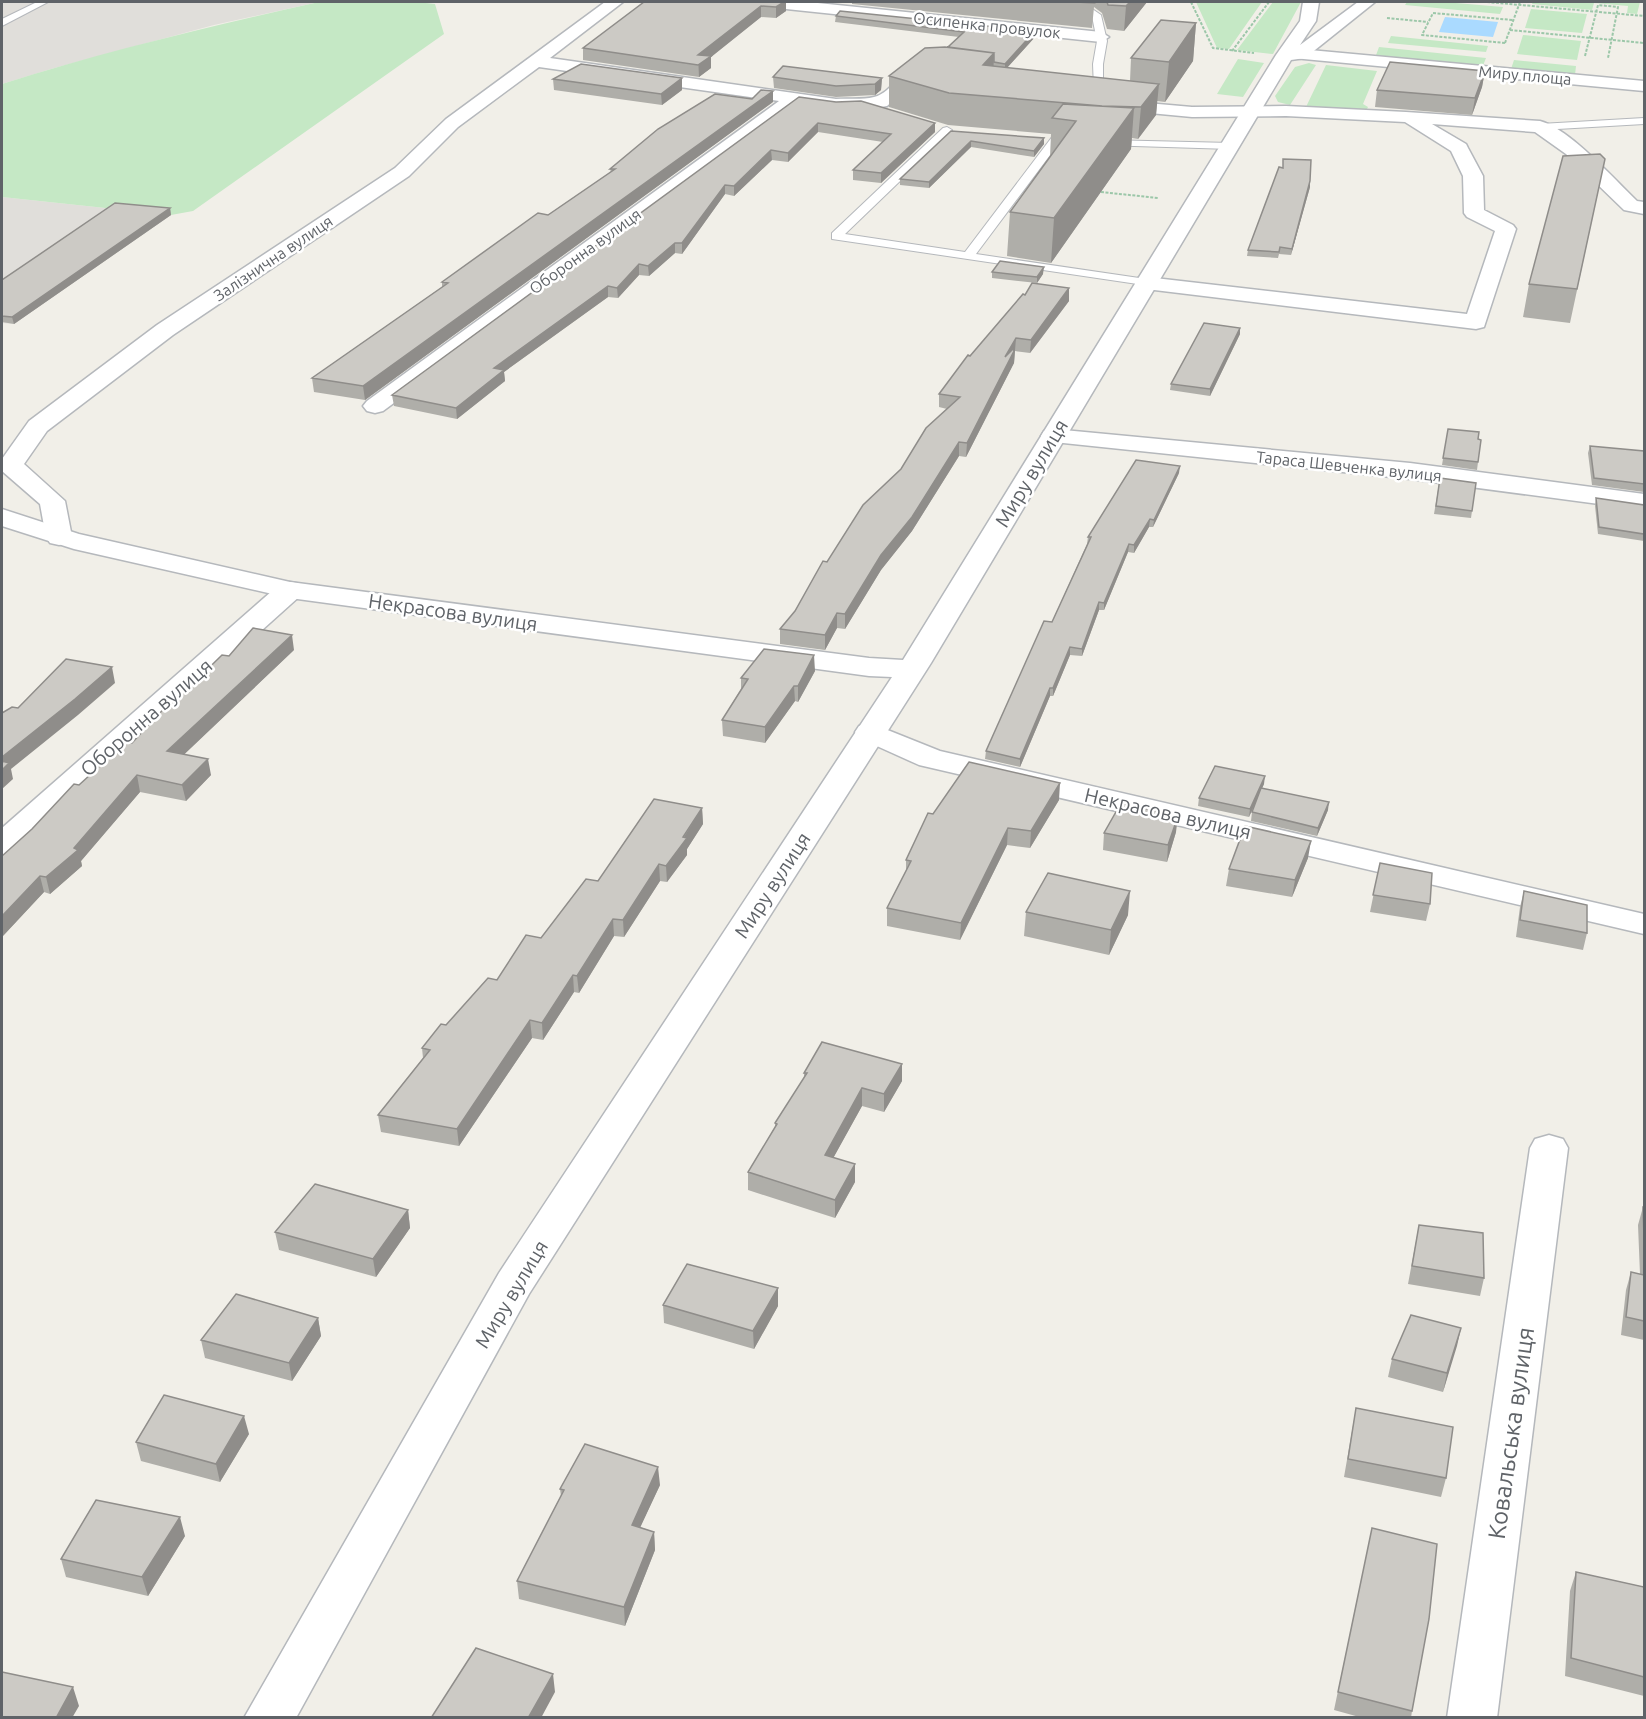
<svg xmlns="http://www.w3.org/2000/svg" width="1646" height="1719" font-family="Ubuntu,sans-serif">
<style>
.industrial{fill:#e0deda}
.green{fill:#c5e8c5}
.water{fill:#aadaff}
.lines{fill:none;stroke-linecap:round;stroke-linejoin:round}
.service-casing{stroke:#b5b8bc;stroke-width:2}
.minor-casing{stroke:#b5b8bc;stroke-width:3}
.tertiary-casing{stroke:#b5b8bc;stroke-width:3}
.path{stroke:#9cc7a9;stroke-width:2;stroke-dasharray:3 1.5;stroke-linecap:butt}
.service{fill:#fff;fill-rule:evenodd}
.minor{fill:#fff;fill-rule:evenodd}
.tertiary{fill:#fff;fill-rule:evenodd}
.wall{fill:#afaea9}
.shaded-wall{fill:#8f8d8a}
.building{fill:#cccac5;stroke:#8f8d8a;stroke-width:1.5}
.labels{text-anchor:middle;dominant-baseline:central;stroke-width:5;stroke-linejoin:round;paint-order:stroke}
.far-street-label{font-size:16px;fill:#5f6368;stroke:#fff}
.street-label{font-size:20px;fill:#5f6368;stroke:#fff}
.near-street-label{font-size:24px;fill:#5f6368;stroke:#fff}
</style>
<rect width="100%" height="100%" fill="#f1efe8"/>
<path class="industrial" d="M 2,2 L 319,2 L 214,25 L 51,69 L 2,84 Z
M 2,197 L 171,215 L 14,324 L 2,323 Z"/>
<path class="green" d="M 319,2 L 417,2 L 435,4 L 444,34 L 193,211 L 171,215 L 2,197 L 2,84 C 106,51 212,26 319,2 Z
M 1196,2 L 1262,2 L 1229,49 L 1217,48 Z
M 1273,2 L 1301,2 L 1273,54 L 1237,50 Z
M 1407,2 L 1444,2 L 1503,7 L 1500,14 L 1405,5 Z
M 1533,2 L 1640,2 L 1637,14 L 1627,13 L 1628,6 L 1594,3 L 1592,10 L 1532,4 Z
M 1531,9 L 1587,14 L 1582,33 L 1525,28 Z
M 1523,35 L 1581,41 L 1577,60 L 1517,54 Z
M 1391,36 L 1488,46 L 1486,52 L 1388,43 Z
M 1379,47 L 1486,58 L 1482,68 L 1375,58 Z
M 1238,59 L 1264,63 L 1243,97 L 1217,94 Z
M 1514,60 L 1576,66 L 1575,75 L 1511,69 Z
M 1309,63 L 1316,65 L 1290,105 L 1278,102 L 1275,96 L 1295,67 Z
M 1326,65 L 1377,71 L 1363,104 L 1368,107 L 1366,111 L 1306,107 Z"/>
<path class="water" d="M 1445,17 L 1498,22 L 1493,37 L 1439,32 Z"/>
<g class="lines">
<defs>
<path id="service" d="M 37,2 L 48,2 L 2,26 L 2,19 Z
M 1077,2 L 1086,2 L 1085,4 L 1101,15 L 1107,41 L 1103,64 L 1103,90 L 1094,88 L 1093,64 L 1097,41 L 1092,16 L 1076,7 L 1074,5 Z
M 1644,118 L 1644,124 L 1540,130 L 1535,127 L 1540,124 Z
M 947,127 L 952,130 L 951,132 L 845,234 L 965,252 L 1052,137 L 1056,136 L 1062,139 L 976,254 L 1146,279 L 1151,280 L 1152,283 L 1151,286 L 832,239 L 832,233 L 943,128 Z
M 1106,140 L 1231,143 L 1237,146 L 1231,149 L 1102,145 L 1102,141 Z"/>
<path id="minor" d="M 605,2 L 623,2 L 550,58 L 836,99 C 848,98 862,100 874,97 C 896,92 901,60 930,67 L 933,71 L 930,75 L 922,76 L 887,106 L 881,107 L 836,109 L 798,104 L 383,411 L 375,413 L 367,411 L 363,406 L 367,401 L 779,101 L 539,67 L 458,127 L 409,176 L 173,335 L 47,431 L 24,464 L 65,501 L 72,537 L 68,543 L 59,545 L 50,543 L 46,537 L 40,504 L 2,471 L 2,459 L 29,421 L 157,325 L 395,168 L 446,119 Z
M 759,2 L 808,2 L 1101,32 L 1109,37 L 1101,42 L 767,7 Z
M 1299,49 L 1644,81 L 1644,91 L 1293,58 L 1290,54 L 1293,50 Z
M 1113,100 L 1192,107 L 1286,106 L 1406,112 L 1540,121 C 1570,129 1614,179 1637,201 L 1644,202 L 1644,214 L 1624,210 L 1566,154 L 1535,132 L 1432,124 L 1466,144 L 1468,148 L 1483,176 L 1484,210 L 1513,225 L 1516,229 L 1484,327 L 1476,329 L 1146,289 L 1138,288 L 1135,283 L 1138,278 L 1146,277 L 1467,314 L 1495,231 L 1467,217 L 1464,213 L 1463,176 L 1451,151 L 1405,122 L 1286,116 L 1192,117 L 1107,109 L 1104,105 L 1107,101 Z
M 1053,429 L 1410,463 L 1644,494 L 1644,510 L 1410,479 L 1044,441 L 1041,436 L 1044,431 Z
M 290,582 L 300,584 L 304,590 L 300,596 L 14,852 L 2,855 L 2,828 L 280,584 Z
M 870,723 L 940,751 L 1644,914 L 1644,934 L 919,765 L 859,738 L 855,732 L 859,726 Z
M 1549,1135 L 1563,1139 L 1568,1148 L 1497,1718 L 1447,1718 L 1530,1148 L 1535,1139 Z"/>
<path id="tertiary" d="M 1303,2 L 1319,2 L 1316,21 L 1300,45 L 1358,2 L 1375,2 L 1305,58 L 1291,60 L 931,663 L 529,1294 L 296,1718 L 244,1718 L 499,1273 L 892,677 L 869,676 L 290,598 L 74,549 L 2,526 L 2,509 L 79,534 L 290,582 L 869,658 L 903,660 L 1276,55 L 1300,21 Z"/>
</defs>
<use href="#service" class="service-casing"/>
<use href="#minor" class="minor-casing"/>
<use href="#tertiary" class="tertiary-casing"/>
<path class="path" d="M 1191,2 L 1213,48 L 1254,53
M 1487,2 L 1644,16
M 1387,18 L 1428,22
M 1510,30 L 1644,43
M 1505,43 L 1422,35 L 1433,13 L 1513,20
M 1505,43 L 1520,2
M 1232,51 L 1269,2
M 1585,56 L 1598,5 L 1618,7 L 1608,58
M 1101,192 L 1158,198"/>
<use href="#service" class="service"/>
<use href="#minor" class="minor"/>
<use href="#tertiary" class="tertiary"/>
</g>
<path class="wall" d="M 644,2 L 786,2 L 786,11 L 776,18 L 761,17 L 711,57 L 711,68 L 699,77 L 583,60 L 583,48 Z
M 852,2 L 1147,2 L 1124,31 L 1107,29 L 1102,13 L 1094,7 L 1092,28 L 852,4 Z
M 836,16 L 1035,37 L 1007,68 L 1130,81 L 1131,58 L 1196,23 L 1193,61 L 1165,102 L 1157,101 L 1156,115 L 1138,139 L 1132,138 L 1131,149 L 1051,263 L 1007,256 L 1010,212 L 1050,157 L 1051,134 L 948,125 L 889,107 L 889,76 L 948,47 L 959,37 L 835,22 Z
M 1485,71 L 1482,87 L 1472,115 L 1375,107 L 1377,90 Z
M 773,77 L 882,78 L 881,90 L 875,95 L 836,97 L 774,88 Z
M 682,78 L 682,90 L 662,105 L 554,90 L 553,79 Z
M 799,97 L 935,123 L 935,132 L 881,183 L 853,180 L 853,170 L 883,142 L 818,132 L 788,162 L 772,160 L 734,196 L 725,194 L 682,254 L 675,253 L 649,276 L 639,275 L 618,298 L 608,297 L 504,372 L 505,381 L 457,419 L 394,406 L 392,395 Z
M 773,102 L 365,400 L 314,392 L 312,378 L 442,287 L 442,282 L 548,215 L 611,172 L 610,169 Z
M 951,131 L 1044,144 L 1034,157 L 971,147 L 929,188 L 900,185 L 900,179 Z
M 1605,159 L 1570,323 L 1523,317 L 1529,284 Z
M 1310,181 L 1310,187 L 1291,255 L 1279,254 L 1278,258 L 1247,256 L 1248,250 Z
M 170,208 L 171,215 L 14,324 L 2,322 L 2,280 Z
M 992,272 L 1043,274 L 1037,283 L 992,278 Z
M 1025,295 L 1069,301 L 1030,353 L 1015,351 L 1014,363 L 966,457 L 959,456 L 912,531 L 881,570 L 845,629 L 837,628 L 825,650 L 780,644 L 780,629 L 795,611 L 827,562 L 901,469 L 947,409 L 939,407 L 939,394 L 970,356 Z
M 1240,328 L 1240,334 L 1210,396 L 1170,390 L 1171,384 Z
M 1448,429 L 1478,462 L 1477,470 L 1442,465 Z
M 1590,446 L 1644,451 L 1644,492 L 1592,485 L 1588,453 Z
M 1179,473 L 1153,527 L 1149,527 L 1134,553 L 1128,552 L 1104,610 L 1099,610 L 1082,656 L 1070,655 L 1053,696 L 1050,696 L 1020,767 L 985,759 L 986,751 L 1052,622 L 1087,544 L 1088,537 Z
M 1440,478 L 1472,511 L 1471,518 L 1434,514 Z
M 1596,498 L 1644,505 L 1644,541 L 1598,534 L 1595,506 Z
M 294,650 L 184,754 L 211,775 L 186,801 L 140,792 L 81,861 L 82,866 L 50,894 L 44,892 L 2,937 L 32,829 L 79,785 L 132,743 L 174,702 Z
M 815,671 L 798,702 L 795,701 L 765,743 L 723,736 L 722,720 L 741,689 L 741,678 Z
M 1264,784 L 1262,788 L 1328,810 L 1317,836 L 1251,821 L 1252,812 L 1256,801 L 1249,817 L 1198,806 L 1199,798 Z
M 1059,800 L 1030,848 L 1007,845 L 960,940 L 887,926 L 887,908 L 906,871 L 906,860 L 933,814 Z
M 702,808 L 703,824 L 687,849 L 687,855 L 667,882 L 660,881 L 624,937 L 614,936 L 579,993 L 574,992 L 543,1040 L 532,1038 L 459,1146 L 381,1132 L 378,1115 L 423,1058 L 422,1048 L 446,1025 L 497,980 L 541,938 L 598,881 Z
M 1176,832 L 1167,862 L 1103,850 L 1104,833 Z
M 1308,858 L 1292,897 L 1226,886 L 1229,869 Z
M 1380,863 L 1430,904 L 1426,921 L 1370,912 Z
M 1524,891 L 1587,933 L 1583,950 L 1516,937 L 1520,907 Z
M 1026,912 L 1128,915 L 1109,955 L 1024,936 Z
M 902,1064 L 902,1081 L 884,1112 L 862,1106 L 833,1158 L 855,1182 L 835,1218 L 748,1190 L 748,1172 L 775,1127 L 775,1123 L 804,1078 L 804,1073 Z
M 1643,1207 L 1644,1207 L 1644,1340 L 1621,1335 L 1626,1290 L 1631,1272 L 1640,1274 L 1638,1225 Z
M 408,1210 L 410,1228 L 376,1277 L 279,1250 L 275,1232 Z
M 1419,1225 L 1484,1278 L 1480,1296 L 1408,1284 Z
M 778,1288 L 778,1306 L 754,1349 L 664,1323 L 663,1305 Z
M 318,1318 L 321,1336 L 292,1381 L 205,1358 L 201,1340 Z
M 1461,1328 L 1443,1392 L 1388,1377 L 1392,1359 Z
M 1356,1408 L 1446,1478 L 1441,1497 L 1344,1477 Z
M 249,1434 L 220,1482 L 141,1461 L 136,1442 Z
M 660,1485 L 640,1527 L 654,1532 L 655,1550 L 625,1626 L 519,1599 L 517,1581 L 561,1496 L 560,1489 Z
M 1372,1528 L 1412,1711 L 1411,1718 L 1363,1718 L 1334,1710 Z
M 185,1536 L 148,1596 L 66,1577 L 61,1559 Z
M 1576,1572 L 1644,1587 L 1644,1696 L 1565,1676 L 1570,1591 Z"/>
<path class="shaded-wall" d="M 784,2 L 786,2 L 786,11 L 776,18 L 776,7 Z
M 1130,2 L 1147,2 L 1124,31 L 1126,6 Z
M 761,6 L 761,17 L 711,57 L 711,68 L 699,77 L 698,55 Z
M 1196,23 L 1193,61 L 1165,102 L 1169,62 Z
M 1035,31 L 1035,37 L 1005,70 L 1005,64 Z
M 994,53 L 993,83 L 983,65 Z
M 1485,71 L 1482,87 L 1472,115 L 1475,98 Z
M 682,78 L 682,90 L 662,105 L 661,94 Z
M 882,78 L 881,90 L 875,95 L 875,84 Z
M 1159,84 L 1156,115 L 1138,139 L 1141,107 Z
M 773,91 L 773,102 L 365,400 L 363,386 Z
M 1134,108 L 1131,149 L 1051,263 L 1054,218 Z
M 818,123 L 818,132 L 788,162 L 788,153 Z
M 935,123 L 935,132 L 881,183 L 881,173 Z
M 1044,138 L 1044,144 L 1034,157 L 1034,151 Z
M 971,141 L 971,147 L 929,188 L 929,182 Z
M 771,150 L 772,160 L 734,196 L 734,186 Z
M 1310,181 L 1310,187 L 1291,255 L 1292,249 Z
M 725,185 L 725,194 L 682,254 L 682,243 Z
M 170,208 L 171,215 L 14,324 L 12,317 Z
M 675,243 L 675,253 L 649,276 L 648,266 Z
M 639,264 L 639,275 L 618,298 L 617,288 Z
M 1044,267 L 1043,274 L 1037,283 L 1037,277 Z
M 608,286 L 608,297 L 504,372 L 505,381 L 457,419 L 456,408 L 494,368 Z
M 1069,288 L 1069,301 L 1030,353 L 1031,340 Z
M 1240,328 L 1240,334 L 1210,396 L 1210,389 Z
M 1016,338 L 1014,363 L 966,457 L 967,443 L 1005,357 Z
M 959,442 L 959,456 L 912,531 L 881,570 L 845,629 L 845,614 L 881,555 Z
M 1180,466 L 1179,473 L 1153,527 L 1154,520 Z
M 1150,519 L 1149,527 L 1134,553 L 1134,545 Z
M 1129,544 L 1128,552 L 1104,610 L 1104,603 Z
M 1099,602 L 1099,610 L 1082,656 L 1082,649 Z
M 837,613 L 837,628 L 825,650 L 825,635 Z
M 292,635 L 294,650 L 171,767 L 167,751 Z
M 1070,647 L 1070,655 L 1053,696 L 1053,688 Z
M 814,655 L 815,671 L 798,702 L 798,686 Z
M 112,667 L 115,683 L 78,715 L 11,769 L 13,779 L 2,789 L 2,757 Z
M 794,686 L 795,701 L 765,743 L 765,727 Z
M 1050,688 L 1050,696 L 1020,767 L 1020,759 Z
M 208,759 L 211,775 L 186,801 L 182,785 Z
M 137,775 L 140,792 L 81,861 L 82,866 L 50,894 L 46,877 L 74,848 Z
M 1265,776 L 1264,784 L 1249,817 L 1250,809 Z
M 1060,783 L 1059,800 L 1030,848 L 1031,831 Z
M 1329,802 L 1328,810 L 1317,836 L 1318,828 Z
M 702,808 L 703,824 L 687,849 L 687,855 L 667,882 L 666,866 Z
M 1178,816 L 1176,832 L 1167,862 L 1168,845 Z
M 1008,828 L 1007,845 L 960,940 L 961,923 Z
M 1311,841 L 1308,858 L 1292,897 L 1295,880 Z
M 659,864 L 660,881 L 624,937 L 623,920 Z
M 40,876 L 44,892 L 2,937 L 2,916 Z
M 1130,891 L 1128,915 L 1109,955 L 1111,930 Z
M 613,919 L 614,936 L 579,993 L 577,976 Z
M 573,975 L 574,992 L 543,1040 L 542,1023 Z
M 530,1020 L 532,1038 L 459,1146 L 457,1129 Z
M 902,1064 L 902,1081 L 884,1112 L 884,1094 Z
M 862,1088 L 862,1106 L 825,1173 L 825,1155 Z
M 855,1164 L 855,1182 L 835,1218 L 835,1200 Z
M 408,1210 L 410,1228 L 376,1277 L 373,1259 Z
M 778,1288 L 778,1306 L 754,1349 L 753,1331 Z
M 318,1318 L 321,1336 L 292,1381 L 289,1363 Z
M 1461,1328 L 1457,1346 L 1443,1392 L 1447,1373 Z
M 244,1416 L 249,1434 L 220,1482 L 216,1464 Z
M 658,1467 L 660,1485 L 633,1543 L 632,1525 Z
M 180,1517 L 185,1536 L 148,1596 L 142,1577 Z
M 654,1532 L 655,1550 L 625,1626 L 624,1607 Z
M 553,1674 L 555,1692 L 541,1718 L 528,1718 Z
M 73,1687 L 79,1706 L 72,1718 L 56,1718 Z"/>
<path class="building" d="M 644,2 L 784,2 L 776,7 L 761,6 L 698,55 L 711,56 L 698,65 L 583,48 Z
M 1075,2 L 1093,2 L 1094,3 Z
M 1107,2 L 1130,2 L 1126,6 L 1108,5 Z
M 840,11 L 1035,31 L 1005,64 L 994,62 L 994,53 L 948,47 L 964,32 L 836,16 Z
M 1161,20 L 1196,23 L 1169,62 L 1131,58 Z
M 945,47 L 994,53 L 983,65 L 1159,84 L 1141,107 L 1102,106 L 949,93 L 889,76 L 925,48 Z
M 1390,62 L 1485,71 L 1475,98 L 1377,90 Z
M 581,64 L 682,78 L 661,94 L 553,79 Z
M 783,66 L 882,78 L 875,84 L 836,86 L 773,77 Z
M 761,90 L 773,91 L 363,386 L 312,378 L 448,283 L 442,282 L 538,213 L 548,215 L 615,169 L 610,169 L 658,129 L 715,94 L 752,99 Z
M 799,97 L 836,102 L 861,101 L 935,123 L 881,173 L 853,170 L 891,134 L 818,123 L 788,153 L 771,150 L 734,186 L 725,185 L 682,243 L 675,243 L 648,266 L 639,264 L 617,288 L 608,286 L 494,368 L 504,370 L 456,408 L 392,395 Z
M 1063,104 L 1134,108 L 1054,218 L 1010,212 L 1076,121 L 1052,118 Z
M 951,131 L 1044,138 L 1034,151 L 971,141 L 929,182 L 900,179 Z
M 1600,154 L 1605,159 L 1577,289 L 1529,284 L 1563,156 Z
M 1283,159 L 1311,160 L 1310,181 L 1292,249 L 1280,247 L 1279,252 L 1248,250 L 1279,167 L 1283,168 Z
M 115,203 L 170,208 L 12,317 L 2,316 L 2,280 Z
M 1000,261 L 1044,267 L 1037,277 L 992,272 Z
M 1032,283 L 1069,288 L 1031,340 L 1016,338 L 1005,357 L 1013,349 L 1014,351 L 967,443 L 959,442 L 912,517 L 881,555 L 845,614 L 837,613 L 825,635 L 780,629 L 795,611 L 823,561 L 827,562 L 863,505 L 901,469 L 926,428 L 960,397 L 939,394 L 968,355 L 970,356 L 1023,294 L 1025,295 Z
M 1204,323 L 1240,328 L 1210,389 L 1171,384 Z
M 1448,429 L 1479,432 L 1478,439 L 1481,440 L 1478,462 L 1443,458 Z
M 1590,446 L 1644,451 L 1644,484 L 1594,478 Z
M 1136,460 L 1180,466 L 1154,520 L 1150,519 L 1134,545 L 1129,544 L 1104,603 L 1099,602 L 1082,649 L 1070,647 L 1053,688 L 1050,688 L 1020,759 L 986,751 L 1044,621 L 1052,622 L 1091,537 L 1088,537 Z
M 1440,478 L 1476,483 L 1472,511 L 1436,506 Z
M 1596,498 L 1644,505 L 1644,534 L 1599,527 Z
M 253,628 L 292,635 L 167,751 L 208,759 L 182,785 L 137,775 L 74,848 L 78,850 L 46,877 L 40,876 L 2,916 L 2,856 L 32,829 L 74,784 L 79,785 L 126,742 L 132,743 L 171,701 L 174,702 L 222,655 L 229,656 Z
M 764,649 L 814,655 L 798,686 L 794,686 L 765,727 L 722,720 L 748,679 L 741,678 Z
M 66,659 L 112,667 L 75,699 L 2,757 L 2,713 L 12,707 L 18,708 Z
M 2,761 L 9,763 L 2,770 Z
M 969,762 L 1060,783 L 1031,831 L 1008,828 L 961,923 L 887,908 L 911,861 L 906,860 L 928,813 L 933,814 Z
M 1215,766 L 1265,776 L 1250,809 L 1199,798 Z
M 1261,788 L 1329,802 L 1318,828 L 1252,812 Z
M 654,799 L 702,808 L 683,837 L 687,838 L 666,866 L 659,864 L 623,920 L 613,919 L 577,976 L 573,975 L 542,1023 L 530,1020 L 457,1129 L 378,1115 L 430,1050 L 422,1048 L 441,1024 L 446,1025 L 488,978 L 497,980 L 526,935 L 541,938 L 586,879 L 598,881 Z
M 1121,803 L 1178,816 L 1168,845 L 1104,833 Z
M 1245,826 L 1311,841 L 1295,880 L 1229,869 Z
M 1380,863 L 1432,873 L 1430,904 L 1373,895 Z
M 1048,873 L 1130,891 L 1111,930 L 1026,912 Z
M 1524,891 L 1587,905 L 1587,933 L 1520,920 Z
M 822,1042 L 902,1064 L 884,1094 L 862,1088 L 825,1155 L 855,1164 L 835,1200 L 748,1172 L 777,1124 L 775,1123 L 807,1073 L 804,1073 Z
M 315,1184 L 408,1210 L 373,1259 L 275,1232 Z
M 1643,1207 L 1644,1207 L 1644,1238 Z
M 1419,1225 L 1483,1233 L 1484,1278 L 1412,1266 Z
M 687,1264 L 778,1288 L 753,1331 L 663,1305 Z
M 1631,1272 L 1644,1275 L 1644,1321 L 1626,1317 Z
M 236,1294 L 318,1318 L 289,1363 L 201,1340 Z
M 1411,1315 L 1461,1328 L 1447,1373 L 1392,1359 Z
M 164,1395 L 244,1416 L 216,1464 L 136,1442 Z
M 1356,1408 L 1453,1427 L 1446,1478 L 1348,1459 Z
M 585,1444 L 658,1467 L 632,1525 L 654,1532 L 624,1607 L 517,1581 L 564,1490 L 560,1489 Z
M 96,1500 L 180,1517 L 142,1577 L 61,1559 Z
M 1372,1528 L 1437,1544 L 1429,1619 L 1412,1711 L 1338,1692 Z
M 1576,1572 L 1644,1587 L 1644,1677 L 1571,1658 Z
M 476,1648 L 553,1674 L 528,1718 L 431,1718 Z
M 2,1672 L 73,1687 L 56,1718 L 2,1718 Z"/>
<g class="labels">
<g class="far-street-label">
<text transform="translate(987 25) rotate(6)">Осипенка провулок</text>
<text transform="translate(1525 75) rotate(5)">Миру площа</text>
<text transform="translate(585 251) rotate(-36)">Оборонна вулиця</text>
<text transform="translate(273 258) rotate(-34)">Залізнична вулиця</text>
<text transform="translate(1349 466) rotate(6)">Тараса Шевченка вулиця</text>
</g>
<g class="street-label">
<text transform="translate(1031 473) rotate(-59)">Миру вулиця</text>
<text transform="translate(453 612) rotate(8)">Некрасова вулиця</text>
<text transform="translate(146 717) rotate(-41)">Оборонна вулиця</text>
<text transform="translate(1168 813) rotate(13)">Некрасова вулиця</text>
<text transform="translate(772 885) rotate(-57)">Миру вулиця</text>
<text transform="translate(511 1294) rotate(-59)">Миру вулиця</text>
</g>
<g class="near-street-label">
<text transform="translate(1511 1433) rotate(-82)">Ковальська вулиця</text>
</g>
</g>
<rect width="1646" height="1719" fill="none" stroke="#5f6368" stroke-width="6"/>
</svg>
